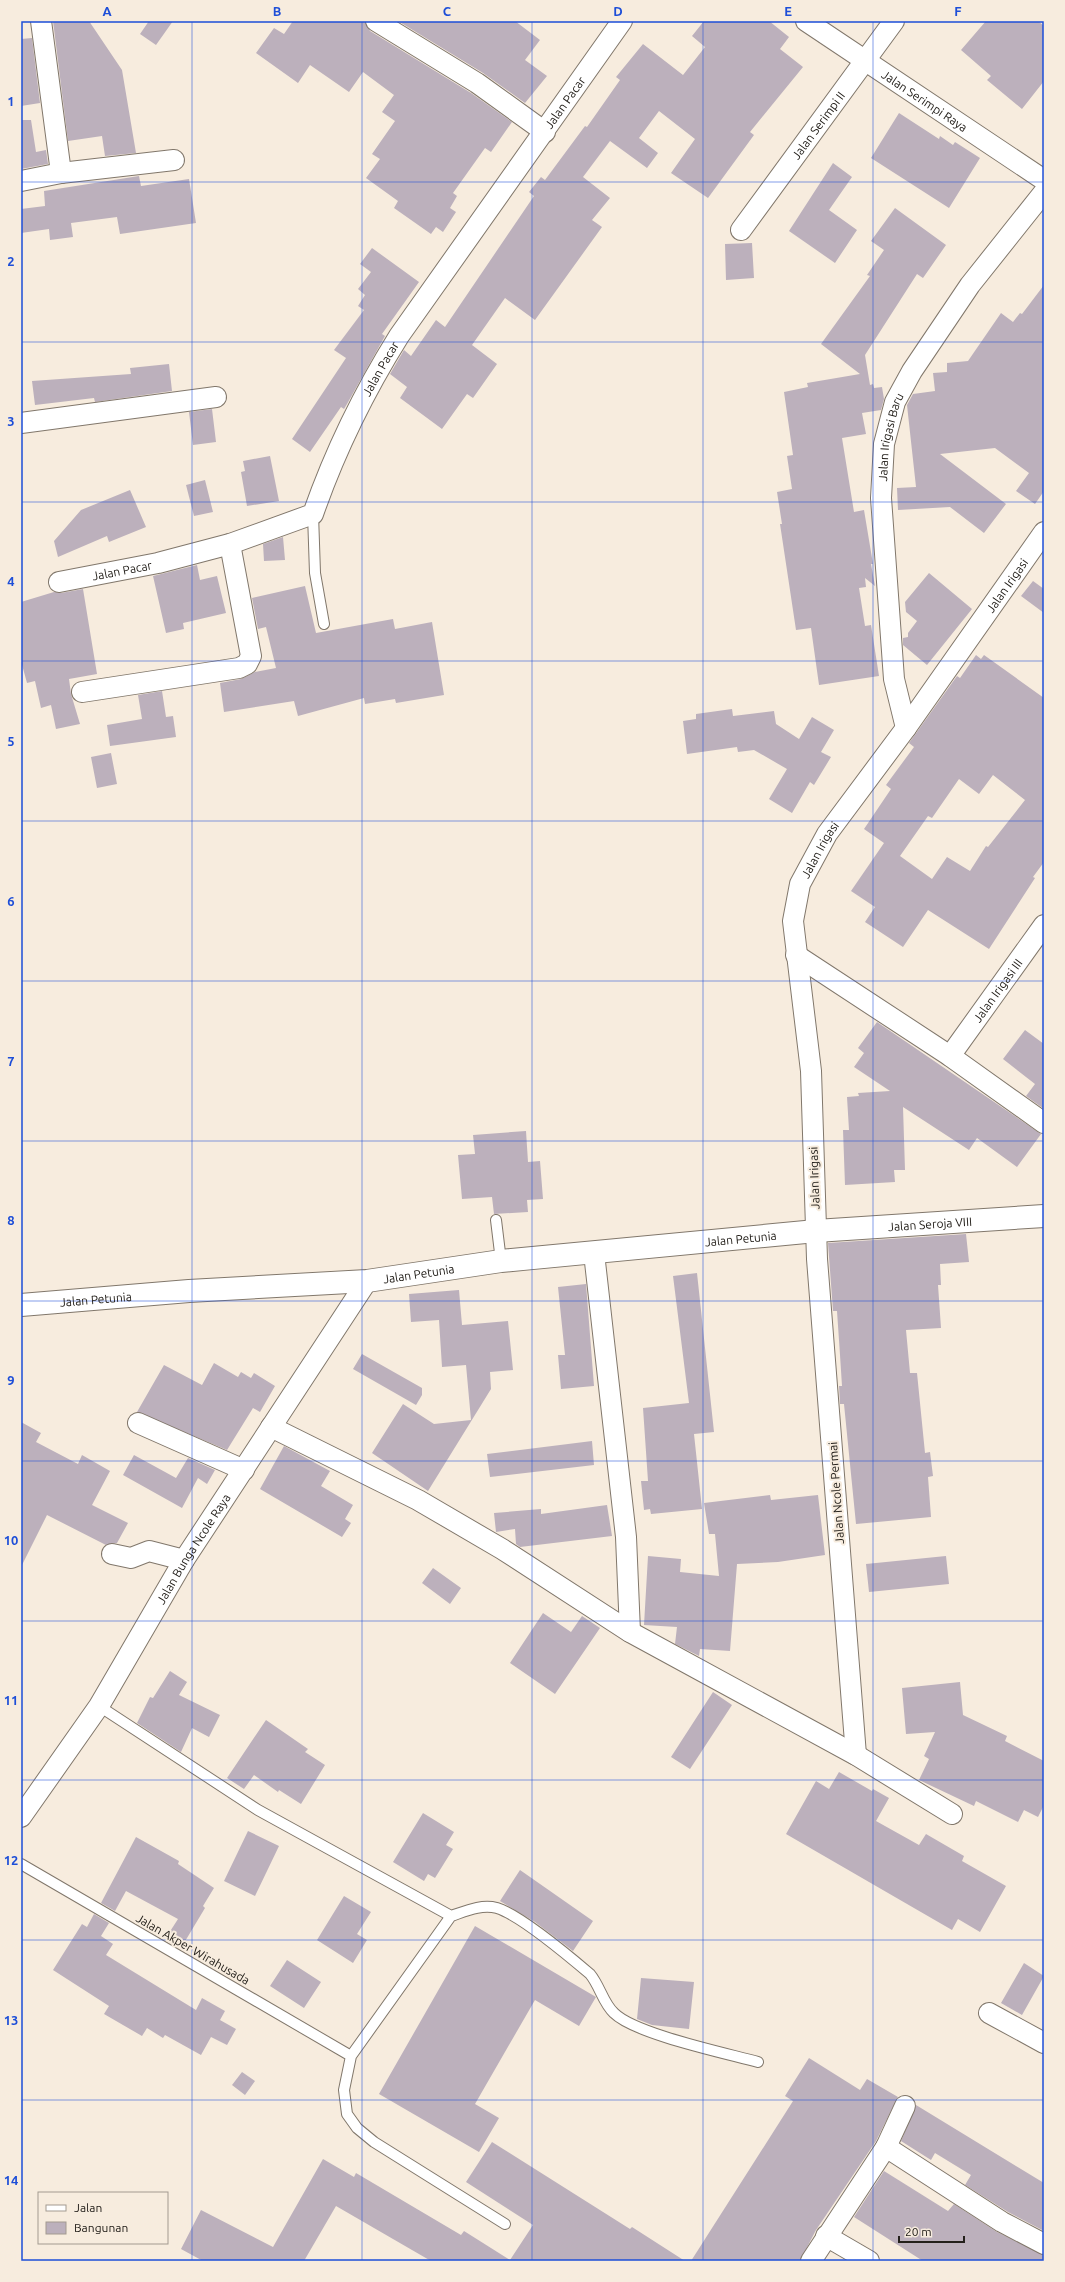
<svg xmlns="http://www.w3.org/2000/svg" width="1065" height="2282" font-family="Ubuntu,sans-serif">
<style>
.building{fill:#bcb0bc;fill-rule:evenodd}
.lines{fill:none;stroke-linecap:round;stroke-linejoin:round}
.service-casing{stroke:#81776b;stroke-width:12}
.minor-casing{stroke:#81776b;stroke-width:22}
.tertiary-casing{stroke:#81776b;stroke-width:24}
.service{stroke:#fff;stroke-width:10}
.minor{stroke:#fff;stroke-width:20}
.tertiary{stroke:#fff;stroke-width:22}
.grid{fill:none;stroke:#1d4ed8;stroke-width:1;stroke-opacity:0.55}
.labels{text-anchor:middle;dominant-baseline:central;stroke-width:4;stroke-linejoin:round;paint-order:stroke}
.street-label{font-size:12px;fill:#24201b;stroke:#f7ecde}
.neatline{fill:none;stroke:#1d4ed8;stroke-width:1.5}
.grid-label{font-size:13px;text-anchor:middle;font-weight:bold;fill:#1d4ed8}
</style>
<rect width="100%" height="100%" fill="#f7ecde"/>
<path class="building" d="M 53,21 L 89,21 L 122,70 L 136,153 L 105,156 L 102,136 L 68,141 Z
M 149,21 L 173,21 L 156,45 L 140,34 Z
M 293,21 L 365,21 L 370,31 L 471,93 L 512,122 L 491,152 L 485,148 L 453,193 L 457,196 L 450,208 L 456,212 L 443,232 L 436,227 L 431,234 L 394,208 L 398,201 L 366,178 L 380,159 L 372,154 L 395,121 L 382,112 L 394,95 L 363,72 L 349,92 L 310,65 L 298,83 L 256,53 L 274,28 L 284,34 Z
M 398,21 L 515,21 L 540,40 L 525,60 L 547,76 L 525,103 L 483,73 Z
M 704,21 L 769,21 L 789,37 L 780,49 L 803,67 L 750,132 L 754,135 L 708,198 L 671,173 L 695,139 L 659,111 L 639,138 L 658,153 L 647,168 L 610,141 L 583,177 L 610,198 L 592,220 L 602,227 L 535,320 L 505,298 L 472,345 L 497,364 L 473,398 L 467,394 L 442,429 L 400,398 L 407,387 L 390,374 L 404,350 L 411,356 L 436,320 L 445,327 L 534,196 L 529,192 L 541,177 L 545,180 L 585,126 L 587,127 L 620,80 L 616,77 L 643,44 L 683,75 L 705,47 L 692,36 Z
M 986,21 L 1038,21 L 1044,26 L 1044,81 L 1022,109 L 987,80 L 991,76 L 961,50 Z
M 32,38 L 40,103 L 21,106 L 21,39 Z
M 899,113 L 939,139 L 940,136 L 953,145 L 955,142 L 980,158 L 949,208 L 871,158 Z
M 21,120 L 31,120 L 36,152 L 46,150 L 48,164 L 21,169 Z
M 833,163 L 852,177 L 829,210 L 857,230 L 835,263 L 789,231 Z
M 139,176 L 141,186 L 189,179 L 196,223 L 120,234 L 117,217 L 71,223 L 73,237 L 50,240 L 49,229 L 21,233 L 21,209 L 45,206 L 44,191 Z
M 895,208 L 946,245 L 923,278 L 917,274 L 865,355 L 870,385 L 873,384 L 874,388 L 882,387 L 884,399 L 881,410 L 862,413 L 866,434 L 842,438 L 854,512 L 864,510 L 873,564 L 871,564 L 875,586 L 865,578 L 866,587 L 859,588 L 865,626 L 871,625 L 879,676 L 819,685 L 811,628 L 796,630 L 780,524 L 782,524 L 777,492 L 792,489 L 787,456 L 793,455 L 784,392 L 808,387 L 807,383 L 860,374 L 821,344 L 870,276 L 867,275 L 884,250 L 871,241 Z
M 752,243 L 754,278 L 726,280 L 725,244 Z
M 372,248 L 419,282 L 382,334 L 385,336 L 347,404 L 344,409 L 341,407 L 310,452 L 292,439 L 346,358 L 334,350 L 364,310 L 358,306 L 365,295 L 358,289 L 371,272 L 360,264 Z
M 1044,285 L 1044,491 L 1035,504 L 1016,491 L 1029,473 L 995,448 L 940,454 L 1006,504 L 984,533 L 950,507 L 898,510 L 897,488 L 916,487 L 907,405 L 913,394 L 935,391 L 933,373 L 947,372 L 947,363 L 968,361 L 1001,313 L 1013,322 L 1020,313 L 1022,314 Z
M 169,364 L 172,391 L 95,402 L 94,398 L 35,405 L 32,381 L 131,374 L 130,368 Z
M 212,409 L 216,442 L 193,445 L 189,412 Z
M 270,456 L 279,501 L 247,506 L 241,472 L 245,471 L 243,461 Z
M 205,480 L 213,512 L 194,516 L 186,485 Z
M 130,490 L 146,527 L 109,542 L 107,536 L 58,557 L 54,541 L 81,510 Z
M 283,537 L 285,560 L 264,561 L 263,544 Z
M 197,565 L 200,580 L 217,576 L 226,613 L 183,623 L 184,629 L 166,633 L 153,576 Z
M 929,573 L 972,609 L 927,665 L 903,645 L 903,638 L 908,637 L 908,633 L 917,621 L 906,612 L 905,602 Z
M 1033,581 L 1044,589 L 1044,613 L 1021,596 Z
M 305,586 L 316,633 L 393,619 L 395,629 L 432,622 L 444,695 L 396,703 L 395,699 L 365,704 L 364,698 L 298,716 L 294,701 L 224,712 L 220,683 L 241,679 L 255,672 L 276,668 L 266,627 L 258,629 L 252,598 Z
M 83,589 L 97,674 L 69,679 L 71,694 L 80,724 L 56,729 L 51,705 L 41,708 L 35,681 L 27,683 L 21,661 L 21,602 L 54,592 L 61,593 Z
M 976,655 L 981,659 L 984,655 L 1044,698 L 1044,862 L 1033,877 L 1035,878 L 989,949 L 928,910 L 903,947 L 865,922 L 875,907 L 851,891 L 884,843 L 864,829 L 891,789 L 886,785 L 914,747 L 909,743 L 957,676 L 960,678 ZM 993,775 L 1025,800 L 988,847 L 986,846 L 970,871 L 947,857 L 932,879 L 900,856 L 928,816 L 932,818 L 959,779 L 979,794 Z
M 162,691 L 166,717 L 173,716 L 176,737 L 110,746 L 107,725 L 142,719 L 138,695 Z
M 732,709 L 733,716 L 774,711 L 776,724 L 799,739 L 812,717 L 834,730 L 821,752 L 831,757 L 814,785 L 810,782 L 792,813 L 769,799 L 787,769 L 754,750 L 738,752 L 737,747 L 687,754 L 683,721 L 696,719 L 696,714 Z
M 111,753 L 117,784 L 97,788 L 91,757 Z
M 877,1022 L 1041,1134 L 1017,1167 L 977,1138 L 969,1150 L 903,1107 L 905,1170 L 894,1170 L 895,1182 L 845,1185 L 843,1130 L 849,1130 L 847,1097 L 859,1096 L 858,1093 L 890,1091 L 854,1067 L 864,1053 L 858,1048 Z
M 1025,1030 L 1044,1044 L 1044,1109 L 1026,1096 L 1035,1084 L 1003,1059 Z
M 526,1131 L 528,1162 L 540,1161 L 543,1199 L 527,1200 L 528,1212 L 494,1214 L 492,1197 L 462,1199 L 458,1155 L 475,1154 L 473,1135 Z
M 966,1234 L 969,1262 L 940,1264 L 941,1285 L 938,1285 L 941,1328 L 906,1330 L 910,1373 L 917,1373 L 925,1453 L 930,1452 L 933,1476 L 928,1477 L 931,1517 L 856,1524 L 844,1404 L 840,1404 L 839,1386 L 842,1386 L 840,1355 L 837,1311 L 833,1311 L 828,1243 Z
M 697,1273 L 714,1432 L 694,1434 L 702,1509 L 651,1514 L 650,1509 L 644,1510 L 641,1481 L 648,1481 L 643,1408 L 689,1403 L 673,1276 Z
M 586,1284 L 594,1386 L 561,1389 L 558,1355 L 565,1355 L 558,1287 Z
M 459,1290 L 462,1325 L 508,1321 L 513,1370 L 490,1372 L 491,1389 L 428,1491 L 372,1453 L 403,1404 L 434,1424 L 471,1420 L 466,1365 L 442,1367 L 439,1320 L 411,1322 L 409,1294 Z
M 362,1354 L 422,1388 L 422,1395 L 416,1405 L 353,1369 Z
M 214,1363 L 238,1377 L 241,1372 L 251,1378 L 254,1373 L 275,1386 L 260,1412 L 253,1408 L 227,1450 L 137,1412 L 164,1365 L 202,1385 Z
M 21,1422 L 41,1433 L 36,1442 L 78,1464 L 82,1455 L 110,1471 L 92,1505 L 128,1523 L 117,1543 L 106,1545 L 47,1515 L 21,1567 Z
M 592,1441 L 594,1465 L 490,1477 L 487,1454 Z
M 284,1446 L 330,1471 L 321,1486 L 353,1505 L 345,1519 L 351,1523 L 342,1537 L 260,1489 Z
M 134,1455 L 176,1478 L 188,1458 L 215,1470 L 207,1484 L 198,1478 L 182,1508 L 123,1475 Z
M 770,1495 L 771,1500 L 818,1495 L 825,1555 L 778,1562 L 737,1564 L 730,1651 L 700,1649 L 699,1656 L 675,1644 L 677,1627 L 644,1625 L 648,1556 L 681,1559 L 680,1572 L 719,1576 L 715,1534 L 709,1534 L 704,1503 Z
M 607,1505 L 612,1536 L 520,1547 L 516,1544 L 515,1529 L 496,1532 L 494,1513 L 541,1509 L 541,1514 Z
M 946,1556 L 949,1584 L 869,1592 L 866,1564 Z
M 433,1568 L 461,1588 L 450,1604 L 422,1583 Z
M 543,1613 L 571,1632 L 582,1616 L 600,1628 L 555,1694 L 510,1663 Z
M 170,1671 L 187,1682 L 179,1695 L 220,1715 L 209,1737 L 192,1728 L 181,1752 L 137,1723 L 150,1697 L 153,1698 Z
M 960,1682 L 963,1715 L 1007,1736 L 1005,1741 L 1044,1761 L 1044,1805 L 1038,1817 L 1024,1810 L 1018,1822 L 976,1801 L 974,1806 L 919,1780 L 929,1759 L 924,1756 L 935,1732 L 906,1734 L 902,1688 Z
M 713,1692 L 732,1705 L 690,1769 L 671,1757 Z
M 266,1720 L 308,1749 L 305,1752 L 325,1765 L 301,1804 L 279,1790 L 278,1792 L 254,1775 L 244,1789 L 227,1778 Z
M 839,1772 L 872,1791 L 873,1789 L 889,1798 L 876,1821 L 919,1845 L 926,1834 L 964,1856 L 962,1861 L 1006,1886 L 980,1932 L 958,1919 L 952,1930 L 786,1834 L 816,1781 L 829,1789 Z
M 423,1813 L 454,1832 L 446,1845 L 453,1849 L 435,1878 L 428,1874 L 424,1881 L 393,1862 Z
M 248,1831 L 279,1846 L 255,1896 L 224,1881 Z
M 136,1837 L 179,1861 L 178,1864 L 214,1888 L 203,1906 L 205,1908 L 184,1943 L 169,1933 L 178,1919 L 126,1891 L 115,1911 L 101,1903 Z
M 520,1870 L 593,1921 L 573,1951 L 535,1922 L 500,1901 Z
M 344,1896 L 371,1912 L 357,1934 L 367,1940 L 353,1963 L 317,1940 Z
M 94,1914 L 109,1923 L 101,1936 L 113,1944 L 106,1955 L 196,2010 L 202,1998 L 225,2011 L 220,2020 L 236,2029 L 227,2045 L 211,2037 L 201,2055 L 165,2035 L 163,2038 L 147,2028 L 142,2036 L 104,2014 L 109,2006 L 53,1970 L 82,1924 L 87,1927 Z
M 475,1926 L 596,1997 L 579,2026 L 535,2000 L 475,2104 L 499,2118 L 479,2152 L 379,2094 Z
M 287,1960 L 321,1982 L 304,2008 L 270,1986 Z
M 1024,1963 L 1044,1976 L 1022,2015 L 1001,2003 Z
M 641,1978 L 694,1982 L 689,2029 L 652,2025 L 637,2019 Z
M 809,2058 L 860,2090 L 867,2079 L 898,2097 L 876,2141 L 816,2230 L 800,2261 L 691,2261 L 793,2101 L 785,2096 Z
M 242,2072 L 255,2081 L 245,2095 L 232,2085 Z
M 916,2105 L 1044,2183 L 1044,2231 L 1008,2212 L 965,2185 L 971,2175 L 935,2153 L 931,2160 L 901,2141 Z
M 492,2142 L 630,2229 L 632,2227 L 685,2261 L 431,2261 L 336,2206 L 304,2261 L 203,2261 L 181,2249 L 201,2210 L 273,2247 L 323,2159 L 354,2177 L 356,2173 L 461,2235 L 464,2231 L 510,2260 L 533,2225 L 466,2182 Z
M 884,2171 L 948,2211 L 954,2204 L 997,2232 L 1044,2255 L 1044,2261 L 923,2261 L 854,2217 Z"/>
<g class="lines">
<defs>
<path id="service" d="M 313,514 L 315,573 L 324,624
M 496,1220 L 501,1261
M 99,1706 L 258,1810 L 451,1916
M 21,1864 L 351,2056
M 505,2224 L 374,2142 L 357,2128 L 347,2114 L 344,2090 L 351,2056 L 451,1916 C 466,1911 481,1904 497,1908 C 520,1915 570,1957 590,1974 C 600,1986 603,2003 614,2013 C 635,2034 725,2053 758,2062"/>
<g id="minor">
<path d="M 41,21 L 61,173"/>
<path d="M 376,21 L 477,83 L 545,132"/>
<path id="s1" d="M 806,21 L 1044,180"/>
<path d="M 21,181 L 61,173 L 174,160"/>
<path id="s2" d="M 741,230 L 894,21"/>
<path d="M 21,423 L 216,397"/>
<path id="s3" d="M 59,582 L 158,563 L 230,544 L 313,514 C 335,451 364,392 399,336 L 622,21"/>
<path d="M 82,692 L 239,668 L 247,664 L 251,656 L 230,544"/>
<path id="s4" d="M 906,728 L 894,679 L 881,498 L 884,444 L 895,402 L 912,371 L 970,285 L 1044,192"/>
<path d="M 796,955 L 950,1056 L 1044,1123"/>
<path id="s5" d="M 950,1056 L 1044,925"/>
<path d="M 594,1253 L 626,1537 L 630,1632"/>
<path d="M 138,1423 L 244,1470"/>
<path d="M 271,1427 L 418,1500 L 502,1549 L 630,1632 L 856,1755 L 952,1814"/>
<path d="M 112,1554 L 131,1558 L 149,1551 L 184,1560"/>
<path id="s6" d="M 856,1755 L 817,1259 L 811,1071 L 793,921 L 800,884 L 827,834 L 906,728 L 1044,532"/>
<path id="s7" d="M 21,1817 L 99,1706 L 184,1560 L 367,1281"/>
<path d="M 989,2013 L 1044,2043"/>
<path d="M 886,2147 L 1002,2222 L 1044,2244"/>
<path d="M 826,2236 L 869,2261"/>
<path d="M 811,2261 L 886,2147 L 905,2106"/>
</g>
<g id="tertiary">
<path id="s8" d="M 21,1305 L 189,1291 L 367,1281 L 501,1261 L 816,1231 L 1044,1216"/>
</g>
</defs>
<use href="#service" class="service-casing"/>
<use href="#minor" class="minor-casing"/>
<use href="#tertiary" class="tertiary-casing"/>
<use href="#service" class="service"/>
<use href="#minor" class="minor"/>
<use href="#tertiary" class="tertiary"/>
</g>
<path class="grid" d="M 192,21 L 192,2261M 362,21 L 362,2261M 532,21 L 532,2261M 703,21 L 703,2261M 873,21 L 873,2261M 21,182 L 1044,182M 21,342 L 1044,342M 21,502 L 1044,502M 21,661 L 1044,661M 21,821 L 1044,821M 21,981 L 1044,981M 21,1141 L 1044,1141M 21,1301 L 1044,1301M 21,1461 L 1044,1461M 21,1621 L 1044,1621M 21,1780 L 1044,1780M 21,1940 L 1044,1940M 21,2100 L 1044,2100"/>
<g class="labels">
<g class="street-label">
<text stroke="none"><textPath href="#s1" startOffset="143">Jalan Serimpi Raya</textPath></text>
<text stroke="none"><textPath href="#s3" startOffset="748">Jalan Pacar</textPath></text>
<text stroke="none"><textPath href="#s2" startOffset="130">Jalan Serimpi II</textPath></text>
<text stroke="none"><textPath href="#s3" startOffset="424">Jalan Pacar</textPath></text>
<text stroke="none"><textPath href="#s4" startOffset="294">Jalan Irigasi Baru</textPath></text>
<text stroke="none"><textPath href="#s3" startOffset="64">Jalan Pacar</textPath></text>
<text stroke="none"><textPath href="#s6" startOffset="1238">Jalan Irigasi</textPath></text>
<text stroke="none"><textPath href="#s6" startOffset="914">Jalan Irigasi</textPath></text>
<text stroke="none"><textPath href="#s5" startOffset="81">Jalan Irigasi III</textPath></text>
<text transform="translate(814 1178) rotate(-92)">Jalan Irigasi</text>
<text stroke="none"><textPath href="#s8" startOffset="913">Jalan Seroja VIII</textPath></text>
<text stroke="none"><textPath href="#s8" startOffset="723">Jalan Petunia</textPath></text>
<text stroke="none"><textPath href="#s8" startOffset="399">Jalan Petunia</textPath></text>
<text stroke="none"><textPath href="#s8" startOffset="75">Jalan Petunia</textPath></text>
<text transform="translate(836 1493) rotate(-94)">Jalan Ncole Permai</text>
<text stroke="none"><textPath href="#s7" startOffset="319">Jalan Bunga Ncole Raya</textPath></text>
<text transform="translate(193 1949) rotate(30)">Jalan Akper Wirahusada</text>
</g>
</g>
<rect width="1065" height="2282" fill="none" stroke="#f7ecde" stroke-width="44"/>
<rect x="38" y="2192" width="130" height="52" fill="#f7ecde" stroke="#a39a90"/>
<rect x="46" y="2205" width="20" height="6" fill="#ffffff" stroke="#a39a90"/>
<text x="74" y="2212" font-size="12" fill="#24201b">Jalan</text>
<rect x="46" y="2222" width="20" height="12" fill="#bcb0bc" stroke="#a39a90"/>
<text x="74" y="2232" font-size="12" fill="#24201b">Bangunan</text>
<path d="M899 2236v6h65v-6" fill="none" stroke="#24201b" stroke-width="2"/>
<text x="905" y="2236" font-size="12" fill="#24201b" stroke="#f7ecde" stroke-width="3" paint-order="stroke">20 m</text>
<rect x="22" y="22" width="1021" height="2238" class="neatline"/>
<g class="grid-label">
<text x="107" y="16">A</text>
<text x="277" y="16">B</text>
<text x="447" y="16">C</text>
<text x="618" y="16">D</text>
<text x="788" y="16">E</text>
<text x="958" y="16">F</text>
<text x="11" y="106">1</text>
<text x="11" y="266">2</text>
<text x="11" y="426">3</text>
<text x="11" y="586">4</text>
<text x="11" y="746">5</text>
<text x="11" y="906">6</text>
<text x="11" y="1066">7</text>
<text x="11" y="1225">8</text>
<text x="11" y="1385">9</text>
<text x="11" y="1545">10</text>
<text x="11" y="1705">11</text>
<text x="11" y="1865">12</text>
<text x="11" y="2025">13</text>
<text x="11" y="2185">14</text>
</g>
</svg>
